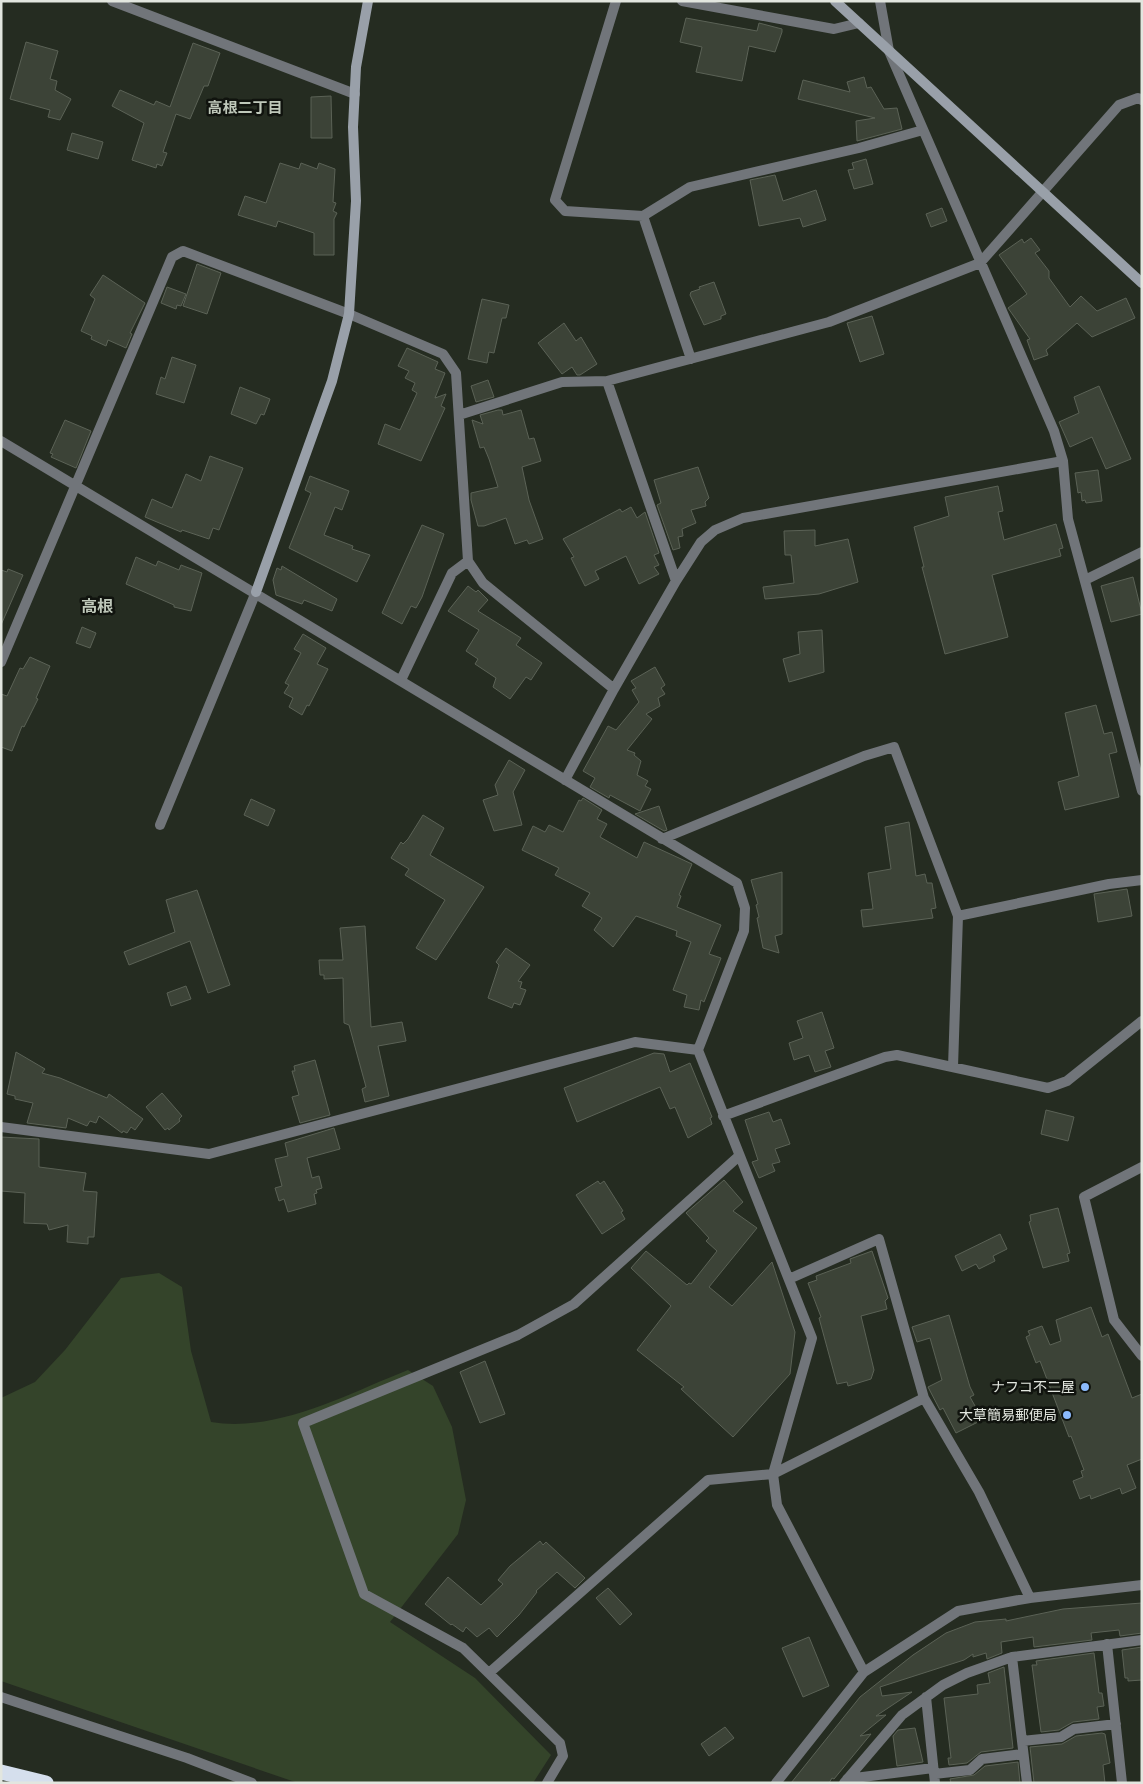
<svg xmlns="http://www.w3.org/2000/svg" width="1143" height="1784" font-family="Quicksand,'Noto Sans JP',sans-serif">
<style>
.green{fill:#34442a}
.building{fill:#3c4337;stroke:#5b6256}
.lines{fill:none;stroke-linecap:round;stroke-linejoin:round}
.street{stroke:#71757a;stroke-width:10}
.secondary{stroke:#99a0a9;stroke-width:10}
.highway{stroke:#d5dfed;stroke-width:15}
.poi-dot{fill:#8bbafc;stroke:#10130e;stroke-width:2}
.labels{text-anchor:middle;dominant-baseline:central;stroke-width:5;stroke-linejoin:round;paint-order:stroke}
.poi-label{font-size:14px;fill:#e2e6df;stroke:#10130e;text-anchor:end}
.neighbourhood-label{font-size:15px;font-weight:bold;fill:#bfc8ba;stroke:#10130e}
.quarter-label{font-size:16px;font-weight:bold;fill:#bfc8ba;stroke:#10130e}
</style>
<rect width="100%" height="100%" fill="#252c21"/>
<path class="green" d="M 159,1273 L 182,1287 L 191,1351 L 211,1422 C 277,1433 347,1394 408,1370 L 433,1386 L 452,1427 L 466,1500 L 458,1534 L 390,1622 L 475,1678 L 551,1755 L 533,1783 L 298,1783 L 1,1681 L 1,1398 L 35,1382 L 65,1350 L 121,1278 Z"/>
<path class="building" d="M 686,18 L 757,31 L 759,23 L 782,29 L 782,32 L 775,52 L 749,46 L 742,81 L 696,72 L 702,47 L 680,42 Z
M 26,42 L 58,51 L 50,79 L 57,81 L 55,90 L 71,99 L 60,120 L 48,117 L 50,110 L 10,99 Z
M 193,43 L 220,53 L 208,86 L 204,86 L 190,119 L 176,114 L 163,152 L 167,153 L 162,166 L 157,164 L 156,168 L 132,160 L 144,123 L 112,106 L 120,90 L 154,105 L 156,101 L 170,107 Z
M 864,77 L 867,88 L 871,87 L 884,109 L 897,108 L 902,129 L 857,141 L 856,121 L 875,118 L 798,99 L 803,80 L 850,92 L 847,82 Z
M 331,96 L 332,138 L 311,138 L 311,97 Z
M 72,133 L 103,142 L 98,159 L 67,150 Z
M 866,159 L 873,184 L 854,189 L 848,170 L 854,169 L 852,163 Z
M 280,163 L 299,169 L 301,163 L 317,169 L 319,163 L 335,169 L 333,202 L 336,203 L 333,211 L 337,213 L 334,219 L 334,255 L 314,255 L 314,233 L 278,221 L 276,227 L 238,215 L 245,196 L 266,203 Z
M 775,175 L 783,201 L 816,190 L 826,220 L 803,227 L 800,218 L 759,226 L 750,180 Z
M 942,208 L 947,221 L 931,227 L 926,214 Z
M 1031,238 L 1040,250 L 1035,253 L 1049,271 L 1049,278 L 1070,307 L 1081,296 L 1097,311 L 1126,298 L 1135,318 L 1092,337 L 1077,323 L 1046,350 L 1048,355 L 1034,360 L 1027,340 L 1030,339 L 1008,308 L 1027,294 L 999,255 L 1022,239 L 1024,243 Z
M 197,264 L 221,273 L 207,314 L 183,306 Z
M 103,275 L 145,303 L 130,333 L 132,334 L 126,348 L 108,340 L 106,346 L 91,339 L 92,336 L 81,331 L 95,299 L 90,295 Z
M 714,282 L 726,314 L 721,316 L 721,319 L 704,325 L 690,295 L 691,292 L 700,289 L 699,287 Z
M 167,287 L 186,294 L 181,306 L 177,305 L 176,309 L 161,303 Z
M 482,299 L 509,305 L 506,318 L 502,318 L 494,353 L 489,352 L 487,363 L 468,359 Z
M 872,316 L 884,354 L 860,362 L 847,323 Z
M 564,323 L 576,341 L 581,337 L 597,364 L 580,375 L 577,375 L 572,367 L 562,374 L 538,343 Z
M 407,348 L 438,362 L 435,369 L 445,373 L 435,398 L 446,394 L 441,406 L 445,408 L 421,461 L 378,444 L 385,424 L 400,430 L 417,393 L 412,390 L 415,383 L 405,378 L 409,371 L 398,366 Z
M 172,357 L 196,365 L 184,403 L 156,394 L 161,377 L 165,379 Z
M 488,380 L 494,397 L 476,402 L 471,386 Z
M 1099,386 L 1131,459 L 1106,469 L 1092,437 L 1070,447 L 1059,422 L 1079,413 L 1074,397 Z
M 240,387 L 270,399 L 264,415 L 261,414 L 256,424 L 231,414 Z
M 498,410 L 502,410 L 503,415 L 521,410 L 529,439 L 534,438 L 541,461 L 522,467 L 529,500 L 543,539 L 529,544 L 527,540 L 515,544 L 506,518 L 484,526 L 478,526 L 471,500 L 471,493 L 498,487 L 489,459 L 484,447 L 480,448 L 472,420 L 483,424 L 480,415 Z
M 65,420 L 91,431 L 76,468 L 51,457 L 53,454 L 50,453 Z
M 210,456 L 243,468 L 219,530 L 213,528 L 209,539 L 182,530 L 181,532 L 145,517 L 152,499 L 172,508 L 186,474 L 201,481 Z
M 698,467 L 709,498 L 705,502 L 706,506 L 691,510 L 696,523 L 682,529 L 683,536 L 678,537 L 680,548 L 673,550 L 657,505 L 661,503 L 654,480 Z
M 1098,470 L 1102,501 L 1086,503 L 1085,500 L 1082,501 L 1081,492 L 1078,493 L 1075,473 Z
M 310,476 L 349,491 L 342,510 L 335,507 L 324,535 L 353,546 L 352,549 L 370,555 L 357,582 L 289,548 L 311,493 L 305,490 Z
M 998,486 L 1003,511 L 998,512 L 1004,540 L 1056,524 L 1063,548 L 1059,549 L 1061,556 L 992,575 L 1008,637 L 945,654 L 922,567 L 924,567 L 914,527 L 949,516 L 945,497 Z
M 631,507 L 637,518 L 645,512 L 659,553 L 654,555 L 659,565 L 654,567 L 659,574 L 639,584 L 626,556 L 595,571 L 599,579 L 585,586 L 571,558 L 574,557 L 563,539 L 620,509 L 622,512 Z
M 422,525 L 444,534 L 422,597 L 416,608 L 411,606 L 402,624 L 382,613 Z
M 815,530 L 815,546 L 848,539 L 858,582 L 819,594 L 765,599 L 763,587 L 794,583 L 791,555 L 785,555 L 784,531 Z
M 136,557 L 156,566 L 158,561 L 179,570 L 181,565 L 202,573 L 191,611 L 174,607 L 174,605 L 126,584 Z
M 282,566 L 337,599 L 332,611 L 304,600 L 302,604 L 276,595 L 273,580 L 277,568 L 281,570 Z
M 8,569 L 23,575 L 1,625 L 1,570 L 7,572 Z
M 1133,577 L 1142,614 L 1111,622 L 1101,586 Z
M 468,586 L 476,592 L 478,590 L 488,600 L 478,611 L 521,638 L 516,645 L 542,663 L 531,680 L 526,677 L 510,699 L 493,687 L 496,678 L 475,664 L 478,659 L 466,651 L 479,630 L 448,611 Z
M 82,627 L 96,633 L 90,648 L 76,643 Z
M 822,630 L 824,672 L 789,682 L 783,659 L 800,654 L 798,632 Z
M 303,634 L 326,648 L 317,664 L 328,669 L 309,706 L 307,705 L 302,715 L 289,707 L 293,698 L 284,693 L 289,685 L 285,683 L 301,653 L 294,649 Z
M 30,657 L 50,666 L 36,698 L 38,699 L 24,727 L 22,726 L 12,751 L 1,747 L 1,694 L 7,696 L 20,668 L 23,669 Z
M 655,667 L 665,685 L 661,688 L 665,694 L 658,698 L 660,706 L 646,714 L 652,719 L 627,750 L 635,753 L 634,755 L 641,761 L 637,775 L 648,781 L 645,786 L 651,789 L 640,811 L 610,795 L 609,798 L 590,787 L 595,778 L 583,771 L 608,726 L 616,730 L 639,702 L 632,690 L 636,688 L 631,681 Z
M 1096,705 L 1104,734 L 1112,732 L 1117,752 L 1109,754 L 1119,797 L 1065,810 L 1058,782 L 1079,776 L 1065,713 Z
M 509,760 L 525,770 L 513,792 L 522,825 L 494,831 L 483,800 L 498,795 L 495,785 Z
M 583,798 L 602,810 L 597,819 L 607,824 L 600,837 L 637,858 L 644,842 L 692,864 L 679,895 L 681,896 L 677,907 L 721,925 L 709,954 L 721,958 L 704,1002 L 701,1000 L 699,1010 L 684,1007 L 687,995 L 673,990 L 691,942 L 676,936 L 677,931 L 636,916 L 613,947 L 594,930 L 602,918 L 582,906 L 590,893 L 555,875 L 559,868 L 522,850 L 533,826 L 545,832 L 549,825 L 563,832 L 579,800 L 581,801 Z
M 251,799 L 275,810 L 268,826 L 244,815 Z
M 659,806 L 667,830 L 664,831 L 635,814 Z
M 423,815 L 444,828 L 430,855 L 484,887 L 436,960 L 416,948 L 445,900 L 405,875 L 409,869 L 391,858 L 401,842 L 403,844 L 408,839 Z
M 909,822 L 916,876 L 925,874 L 927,883 L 932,883 L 936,908 L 931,909 L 933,918 L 863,927 L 861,910 L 873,909 L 868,873 L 891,869 L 885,827 Z
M 782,872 L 782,934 L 775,936 L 779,953 L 763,948 L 757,918 L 759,917 L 756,905 L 758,904 L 751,880 Z
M 1127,889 L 1132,916 L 1098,922 L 1094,894 Z
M 197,890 L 230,985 L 208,993 L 190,941 L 129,965 L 124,952 L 175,932 L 166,900 Z
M 365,926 L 371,1027 L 402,1022 L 406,1041 L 378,1046 L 389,1096 L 365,1102 L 362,1089 L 366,1087 L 349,1025 L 344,1023 L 343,978 L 324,979 L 324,975 L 320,975 L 319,960 L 343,960 L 340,928 Z
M 506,948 L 530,965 L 518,981 L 522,982 L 520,988 L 526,990 L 520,1005 L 514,1003 L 512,1008 L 488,998 L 499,965 L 496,962 Z
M 186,986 L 191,999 L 171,1006 L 167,993 Z
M 822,1012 L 834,1048 L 825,1051 L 831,1067 L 815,1072 L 809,1055 L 794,1060 L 789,1043 L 803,1038 L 797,1021 Z
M 16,1052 L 45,1069 L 42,1073 L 60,1078 L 107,1098 L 109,1094 L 143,1119 L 135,1130 L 131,1127 L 127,1133 L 123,1131 L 122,1133 L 99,1116 L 96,1123 L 90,1121 L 87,1126 L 68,1118 L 66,1128 L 27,1123 L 33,1103 L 15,1099 L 15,1096 L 7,1094 Z
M 654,1053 L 664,1054 L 670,1072 L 690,1063 L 712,1117 L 710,1118 L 712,1124 L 688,1138 L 675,1107 L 670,1109 L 660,1087 L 577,1122 L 564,1088 Z
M 315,1060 L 330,1115 L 300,1123 L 292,1097 L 299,1095 L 292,1071 L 295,1071 L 294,1066 Z
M 162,1093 L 182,1116 L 179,1119 L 180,1121 L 169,1130 L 168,1128 L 165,1130 L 146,1107 Z
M 1046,1110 L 1074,1117 L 1068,1141 L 1041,1134 Z
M 769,1112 L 773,1122 L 781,1119 L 790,1144 L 775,1149 L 780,1162 L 772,1164 L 775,1171 L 759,1178 L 752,1162 L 758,1160 L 745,1120 Z
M 334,1128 L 340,1149 L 307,1158 L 312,1178 L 319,1176 L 322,1188 L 316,1190 L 317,1193 L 314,1194 L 316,1204 L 288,1212 L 284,1199 L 279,1201 L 275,1188 L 282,1186 L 275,1159 L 288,1156 L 285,1143 Z
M 1,1137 L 39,1139 L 39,1167 L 86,1173 L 83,1191 L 97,1192 L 94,1237 L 88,1237 L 88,1244 L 67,1242 L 68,1225 L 49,1230 L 47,1224 L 24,1223 L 25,1193 L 1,1191 Z
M 724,1180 L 743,1202 L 733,1211 L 757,1228 L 709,1287 L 732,1306 L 772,1262 L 795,1332 L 790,1374 L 733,1437 L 681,1389 L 684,1387 L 637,1350 L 671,1306 L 631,1268 L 646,1251 L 687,1285 L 689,1283 L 691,1284 L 717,1251 L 706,1241 L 709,1238 L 686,1213 Z
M 598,1181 L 600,1184 L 604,1181 L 623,1211 L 621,1212 L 625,1219 L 602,1234 L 576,1195 Z
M 1058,1208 L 1070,1253 L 1067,1254 L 1069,1261 L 1043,1268 L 1029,1222 L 1031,1221 L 1030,1215 Z
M 1000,1234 L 1007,1249 L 993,1256 L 995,1261 L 979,1269 L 976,1264 L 962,1271 L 955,1256 Z
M 872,1251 L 888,1298 L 885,1301 L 887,1309 L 861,1316 L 874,1370 L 871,1379 L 848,1386 L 847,1382 L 837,1384 L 819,1318 L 821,1317 L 808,1283 L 817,1280 L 816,1276 L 851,1263 L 850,1259 Z
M 1091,1307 L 1102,1337 L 1108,1334 L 1132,1398 L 1142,1394 L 1142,1459 L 1127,1465 L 1136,1488 L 1122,1494 L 1120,1488 L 1091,1499 L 1090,1495 L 1080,1499 L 1073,1481 L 1083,1477 L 1081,1471 L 1084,1470 L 1071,1436 L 1069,1437 L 1040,1361 L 1036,1363 L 1026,1337 L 1030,1335 L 1028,1331 L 1042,1326 L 1050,1345 L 1061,1341 L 1056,1320 Z
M 949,1315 L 970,1387 L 974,1395 L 970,1397 L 979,1413 L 975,1416 L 978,1422 L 956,1433 L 943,1408 L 940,1410 L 928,1387 L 942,1380 L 930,1338 L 917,1342 L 912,1327 Z
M 485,1361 L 505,1414 L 480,1423 L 460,1372 Z
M 540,1541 L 543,1545 L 546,1542 L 585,1578 L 575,1588 L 557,1572 L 536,1591 L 537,1592 L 519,1615 L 497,1637 L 489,1628 L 477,1637 L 466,1627 L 463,1632 L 452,1624 L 451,1625 L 425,1604 L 448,1577 L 481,1605 L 503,1584 L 498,1580 L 510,1566 Z
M 608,1588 L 632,1614 L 620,1625 L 596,1598 Z
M 1142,1603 L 1142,1633 L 1120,1636 L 1119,1630 L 1091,1633 L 1092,1640 L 1034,1647 L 1033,1637 L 1001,1642 L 1002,1653 L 987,1659 L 986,1653 L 973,1657 L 973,1654 L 964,1660 L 880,1687 L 882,1696 L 912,1692 L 876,1716 L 886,1715 L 860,1736 L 871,1734 L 834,1779 L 832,1778 L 829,1783 L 791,1783 L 860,1697 L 913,1655 L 946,1633 L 975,1622 L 1006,1619 L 1006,1621 L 1063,1609 Z
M 809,1637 L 829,1686 L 803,1697 L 782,1648 Z
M 1142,1647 L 1142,1680 L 1128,1681 L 1128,1678 L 1125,1678 L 1122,1650 Z
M 1094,1653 L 1099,1693 L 1102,1693 L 1104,1706 L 1097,1707 L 1099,1719 L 1073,1722 L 1059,1730 L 1041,1732 L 1032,1665 L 1037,1665 L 1036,1661 Z
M 1004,1667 L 1013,1748 L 981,1752 L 967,1763 L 949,1765 L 948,1758 L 951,1758 L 944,1698 L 978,1694 L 977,1685 L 990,1683 L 988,1673 Z
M 725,1727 L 734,1738 L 709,1756 L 701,1744 Z
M 915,1728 L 923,1762 L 897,1766 L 893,1736 L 898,1730 Z
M 1102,1733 L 1105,1734 L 1110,1763 L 1103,1765 L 1105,1783 L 1034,1783 L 1030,1747 L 1062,1744 L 1076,1736 Z
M 1018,1762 L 1020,1783 L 951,1783 L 950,1779 L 974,1775 L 985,1766 Z"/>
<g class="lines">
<path class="street" d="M 112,1 L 355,94
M 616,1 L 555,200 L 565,211 L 643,216 L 691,359
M 682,1 L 834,29 L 859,23
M 880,1 L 889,51 L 1054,431 L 1063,461 L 1068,519 L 1142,791
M 643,216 L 690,187 L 859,148 L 923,130
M 607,381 L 676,581
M 459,415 L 562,382 L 607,381 L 829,322 L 980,263 L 1119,105 L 1138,98 L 1142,100
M 1,441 L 737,883 L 745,908 L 744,931 L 698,1050 L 812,1338 L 773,1474 L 777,1505 L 864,1672
M 1085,580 L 1142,552
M 1,662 L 172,257 L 183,251 L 349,314 L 443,354 L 456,373 L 468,561 L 483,583 L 614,689
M 401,680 L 452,573 L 468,561
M 565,780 L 614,689 L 676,581 L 701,542 L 715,530 L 743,518 L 1063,461
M 160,825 L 256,592
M 662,839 L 864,756 L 894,747 L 958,916 L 953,1067
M 958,916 L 1109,884 L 1142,880
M 723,1116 L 885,1057 L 897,1055 L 1048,1088 L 1067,1081 L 1142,1021
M 1,1127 L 209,1154 L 635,1042 L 698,1050
M 1142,1167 L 1084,1197 L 1114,1320 L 1142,1356
M 789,1279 L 879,1239 L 924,1398 L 979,1492 L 1030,1598
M 1107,1644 L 1122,1783
M 1012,1657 L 1027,1783
M 489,1673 L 708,1480 L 773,1474 L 924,1398
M 1,1697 L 187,1758 L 252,1783
M 926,1697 L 935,1783
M 1022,1741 L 1061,1737 L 1074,1729 L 1116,1724
M 934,1774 L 970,1770 L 982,1759 L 1023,1754
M 847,1779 L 933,1768
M 547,1783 L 563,1756 L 560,1743 L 463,1648 L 364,1594 L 303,1423 L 518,1335 L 574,1304 L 739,1156
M 776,1783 L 864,1672 L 958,1611 L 1030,1598 L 1142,1585
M 844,1783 L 902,1715 L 943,1685 L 967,1673 L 1012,1657 L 1142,1640"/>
<path class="secondary" d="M 835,1 L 1142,283
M 256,592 L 332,381 L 349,314 L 356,201 L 353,127 L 356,67 L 368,1"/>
<path class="highway" d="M 1,1772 L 46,1783"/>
</g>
<g class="poi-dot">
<circle cx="1085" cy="1387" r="5"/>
<circle cx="1067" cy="1415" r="5"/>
</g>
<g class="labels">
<g class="poi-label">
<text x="1075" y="1387">ナフコ不二屋</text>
<text x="1057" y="1415">大草簡易郵便局</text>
</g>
<g class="neighbourhood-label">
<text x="245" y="107">高根二丁目</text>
</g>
<g class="quarter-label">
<text x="97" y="606">高根</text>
</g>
</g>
<rect width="1143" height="1784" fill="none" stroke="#e2e6df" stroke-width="5"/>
</svg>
